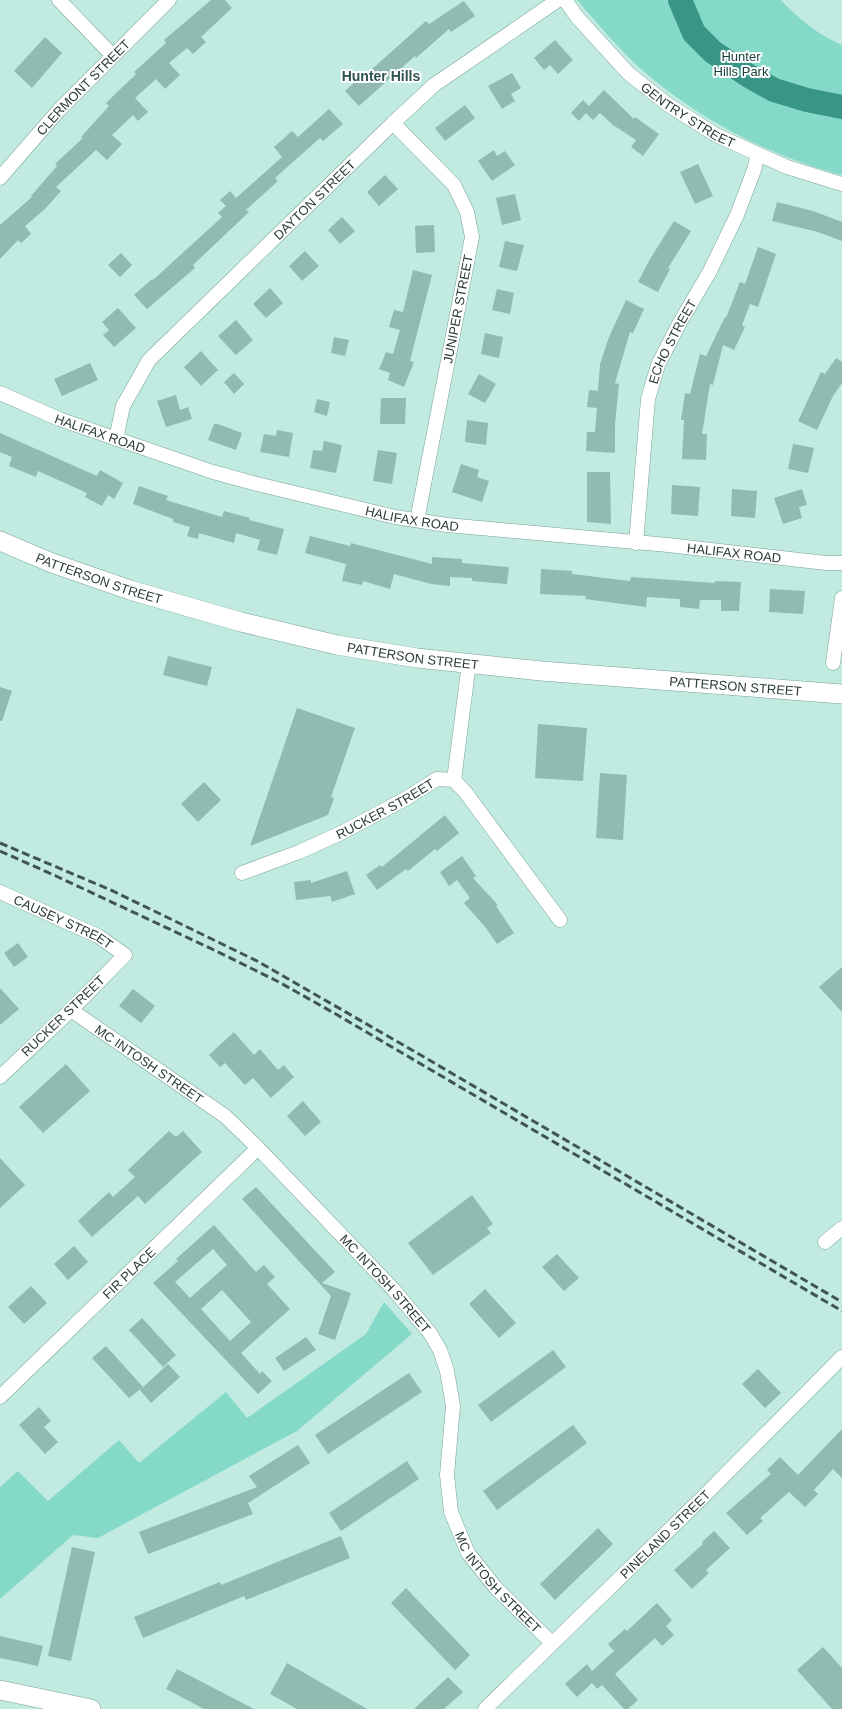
<svg xmlns="http://www.w3.org/2000/svg" width="842" height="1709" font-family="Helvetica,sans-serif">
<style>
.green{fill:#85d9c9}
.lines{fill:none;stroke-linecap:round;stroke-linejoin:round}
.river{stroke:#399586;stroke-width:24}
.building{fill:#91bab1;fill-rule:evenodd}
.street-casing{stroke:#79a299;stroke-width:15}
.secondary-casing{stroke:#79a299;stroke-width:20}
.street{stroke:#fff;stroke-width:14}
.secondary{stroke:#fff;stroke-width:19}
.rail{stroke:#405551;stroke-width:3;stroke-dasharray:8 4;stroke-linecap:butt}
.labels{text-anchor:middle;dominant-baseline:central;stroke-width:4;stroke-linejoin:round;paint-order:stroke}
.park-label{font-size:13px;fill:#18423b;stroke:#fff}
.street-label{font-size:13px;fill:#2b3c39;stroke:#fff}
.neighbourhood-label{font-size:14px;font-weight:bold;fill:#2d534c;stroke:#fff}
</style>
<rect width="100%" height="100%" fill="#c1ebe1"/>
<path class="green" d="M 577,0 L 781,0 C 797,18 820,36 842,45 L 842,175 C 769,156 698,119 641,69 C 618,48 597,23 577,0 Z
M 384,1302 L 412,1334 L 297,1431 L 98,1538 L 73,1535 L 0,1599 L 0,1487 L 18,1471 L 48,1501 L 119,1440 L 139,1463 L 226,1392 L 247,1418 L 366,1334 Z"/>
<g class="lines">
<path class="river" d="M 680,0 L 694,33 L 713,52 L 749,76 L 774,90 L 807,100 L 842,107"/>
</g>
<path class="building" d="M 211,0 L 225,0 L 232,8 L 201,37 L 206,42 L 193,54 L 187,48 L 169,63 L 180,75 L 165,89 L 156,79 L 135,98 L 148,112 L 138,121 L 133,115 L 112,135 L 122,144 L 107,160 L 96,150 L 56,187 L 61,191 L 45,209 L 25,226 L 31,234 L 21,243 L 18,240 L 0,259 L 0,225 L 32,197 L 31,196 L 57,166 L 55,164 L 83,138 L 81,137 L 109,106 L 106,103 L 136,74 L 134,72 L 166,43 L 164,40 Z
M 464,1 L 475,16 L 451,32 L 449,29 L 416,58 L 415,56 L 359,106 L 345,91 L 361,76 L 363,77 L 426,21 L 429,24 Z
M 45,37 L 62,53 L 32,88 L 14,71 Z
M 555,40 L 573,60 L 558,74 L 550,65 L 544,70 L 534,58 Z
M 512,73 L 521,88 L 511,94 L 515,101 L 502,109 L 488,86 Z
M 604,90 L 634,119 L 635,117 L 659,134 L 643,156 L 631,147 L 636,140 L 613,125 L 600,113 L 593,120 L 586,113 L 579,121 L 571,113 L 583,100 L 589,106 Z
M 465,105 L 475,118 L 445,141 L 435,128 Z
M 329,109 L 343,124 L 323,141 L 320,138 L 275,178 L 278,181 L 246,210 L 249,212 L 193,265 L 195,268 L 147,309 L 134,295 L 152,279 L 153,280 L 222,217 L 218,213 L 226,206 L 220,200 L 230,191 L 236,198 L 282,157 L 274,147 L 292,131 L 298,137 Z
M 494,150 L 497,156 L 505,151 L 515,165 L 492,181 L 478,161 Z
M 698,164 L 713,196 L 695,204 L 680,172 Z
M 385,175 L 398,189 L 379,206 L 367,192 Z
M 515,194 L 521,220 L 502,225 L 496,198 Z
M 777,202 L 813,211 L 842,222 L 842,241 L 818,232 L 772,221 Z
M 342,217 L 355,231 L 340,244 L 328,230 Z
M 674,221 L 691,231 L 668,268 L 670,269 L 658,292 L 638,282 L 650,259 Z
M 434,225 L 435,252 L 416,253 L 415,226 Z
M 505,241 L 524,245 L 517,271 L 499,267 Z
M 758,247 L 776,254 L 758,307 L 750,304 L 742,325 L 745,327 L 734,350 L 723,345 L 713,385 L 710,384 L 702,434 L 707,434 L 706,460 L 682,459 L 684,420 L 681,420 L 685,393 L 690,394 L 700,354 L 706,356 L 725,317 L 726,318 L 740,282 L 745,284 Z
M 305,251 L 319,266 L 302,281 L 289,266 Z
M 121,253 L 132,265 L 120,277 L 108,265 Z
M 413,270 L 432,275 L 410,361 L 414,362 L 404,387 L 388,380 L 390,373 L 379,369 L 386,352 L 393,354 L 400,330 L 389,327 L 394,310 L 403,312 Z
M 270,288 L 283,303 L 266,318 L 253,304 Z
M 497,289 L 514,293 L 510,314 L 492,310 Z
M 626,300 L 644,309 L 633,333 L 630,332 L 615,383 L 619,384 L 615,425 L 615,453 L 586,451 L 587,432 L 595,432 L 597,408 L 587,407 L 589,390 L 598,391 L 600,364 L 609,337 Z
M 118,308 L 136,328 L 114,347 L 103,335 L 109,330 L 102,322 Z
M 236,320 L 253,340 L 236,355 L 218,336 Z
M 485,333 L 503,337 L 499,358 L 481,354 Z
M 334,337 L 349,340 L 345,356 L 331,353 Z
M 201,351 L 218,370 L 201,386 L 184,367 Z
M 836,358 L 842,362 L 842,383 L 833,396 L 817,430 L 798,421 L 821,372 L 825,374 Z
M 90,363 L 98,380 L 62,396 L 54,379 Z
M 234,373 L 244,384 L 234,394 L 224,382 Z
M 479,374 L 496,384 L 485,403 L 468,394 Z
M 176,395 L 180,410 L 188,407 L 192,419 L 166,427 L 157,401 Z
M 381,398 L 406,398 L 405,424 L 380,424 Z
M 317,399 L 330,402 L 327,416 L 314,412 Z
M 467,420 L 488,423 L 486,445 L 465,442 Z
M 214,424 L 218,424 L 242,433 L 236,450 L 208,440 Z
M 277,430 L 293,433 L 289,457 L 260,452 L 264,434 L 276,436 Z
M 0,433 L 97,476 L 100,470 L 123,483 L 114,499 L 108,495 L 102,506 L 85,497 L 87,493 L 38,471 L 36,477 L 9,466 L 12,457 L 0,452 Z
M 324,441 L 342,445 L 336,473 L 310,468 L 313,450 L 322,451 Z
M 793,444 L 814,448 L 808,473 L 788,469 Z
M 378,450 L 397,453 L 392,484 L 373,481 Z
M 461,464 L 479,470 L 477,477 L 489,481 L 482,502 L 452,492 Z
M 587,472 L 610,472 L 611,524 L 587,522 Z
M 672,485 L 700,487 L 698,516 L 671,514 Z
M 139,486 L 168,496 L 166,500 L 222,517 L 224,511 L 250,518 L 249,520 L 284,529 L 277,555 L 257,550 L 260,540 L 236,533 L 234,543 L 199,533 L 198,539 L 187,536 L 190,527 L 173,522 L 173,519 L 133,504 Z
M 732,489 L 757,491 L 755,518 L 731,516 Z
M 802,489 L 807,505 L 799,507 L 802,518 L 783,524 L 774,498 Z
M 310,536 L 350,546 L 351,543 L 432,564 L 432,557 L 462,559 L 462,563 L 509,567 L 507,584 L 472,581 L 472,578 L 450,577 L 450,586 L 431,584 L 394,574 L 390,589 L 363,581 L 362,585 L 342,581 L 346,564 L 305,553 Z
M 541,569 L 572,571 L 572,574 L 630,581 L 631,577 L 715,583 L 715,581 L 741,582 L 739,611 L 721,611 L 721,600 L 700,600 L 699,609 L 680,607 L 680,599 L 647,597 L 646,607 L 585,599 L 586,596 L 540,594 Z
M 770,589 L 805,591 L 803,614 L 769,612 Z
M 168,656 L 212,667 L 207,686 L 163,675 Z
M 0,687 L 12,691 L 2,721 L 0,721 Z
M 297,708 L 355,728 L 331,797 L 334,798 L 328,815 L 250,846 Z
M 538,724 L 587,728 L 583,781 L 535,778 Z
M 600,773 L 627,775 L 623,840 L 596,838 Z
M 204,782 L 221,800 L 198,822 L 181,804 Z
M 445,815 L 459,833 L 437,851 L 435,849 L 408,871 L 406,869 L 377,890 L 366,875 L 380,865 L 382,867 Z
M 462,856 L 476,876 L 473,878 L 498,905 L 496,906 L 514,933 L 497,944 L 486,928 L 464,903 L 470,898 L 457,880 L 449,886 L 440,872 Z
M 347,871 L 355,894 L 332,902 L 330,896 L 296,900 L 294,882 L 311,880 L 311,883 Z
M 18,943 L 28,957 L 14,967 L 4,953 Z
M 842,967 L 842,1012 L 819,987 Z
M 0,988 L 19,1009 L 0,1025 Z
M 133,989 L 155,1006 L 141,1023 L 119,1006 Z
M 234,1032 L 254,1055 L 260,1049 L 278,1070 L 284,1065 L 294,1077 L 271,1098 L 253,1078 L 245,1085 L 225,1063 L 220,1067 L 209,1055 Z
M 66,1064 L 90,1091 L 43,1133 L 19,1107 Z
M 303,1101 L 321,1122 L 305,1136 L 287,1116 Z
M 169,1131 L 176,1137 L 183,1131 L 202,1152 L 145,1204 L 138,1196 L 92,1237 L 78,1221 L 109,1192 L 113,1197 L 135,1177 L 128,1170 Z
M 0,1158 L 25,1185 L 0,1208 Z
M 256,1187 L 335,1272 L 322,1283 L 351,1293 L 335,1340 L 318,1334 L 331,1296 L 242,1199 Z
M 472,1195 L 493,1224 L 487,1228 L 491,1233 L 433,1275 L 408,1243 Z
M 214,1225 L 256,1272 L 264,1265 L 275,1277 L 267,1284 L 290,1309 L 241,1353 L 260,1374 L 262,1371 L 272,1381 L 258,1394 L 153,1283 L 178,1261 L 176,1259 ZM 213,1249 L 227,1265 L 190,1298 L 175,1282 ZM 222,1290 L 251,1322 L 230,1341 L 201,1309 Z
M 74,1246 L 88,1262 L 68,1280 L 54,1264 Z
M 557,1254 L 579,1278 L 564,1291 L 542,1267 Z
M 31,1286 L 47,1303 L 24,1324 L 8,1307 Z
M 485,1289 L 516,1323 L 499,1338 L 469,1304 Z
M 142,1318 L 176,1355 L 163,1367 L 129,1330 Z
M 306,1337 L 316,1350 L 284,1371 L 275,1358 Z
M 106,1346 L 143,1387 L 129,1398 L 92,1358 Z
M 553,1350 L 566,1367 L 491,1422 L 478,1405 Z
M 168,1364 L 180,1377 L 151,1403 L 140,1390 Z
M 758,1369 L 781,1393 L 765,1408 L 742,1384 Z
M 409,1373 L 422,1392 L 328,1454 L 315,1435 Z
M 39,1407 L 51,1421 L 44,1427 L 58,1442 L 45,1454 L 19,1425 Z
M 573,1425 L 587,1443 L 497,1510 L 483,1491 Z
M 842,1429 L 842,1478 L 833,1469 L 814,1490 L 818,1494 L 805,1507 L 789,1492 L 760,1518 L 763,1521 L 747,1535 L 726,1513 L 771,1474 L 767,1470 L 780,1457 L 798,1475 Z
M 298,1445 L 310,1463 L 248,1503 L 253,1514 L 148,1554 L 139,1532 L 257,1487 L 249,1476 Z
M 407,1461 L 419,1479 L 341,1531 L 329,1513 Z
M 598,1528 L 613,1544 L 555,1600 L 540,1584 Z
M 714,1531 L 730,1548 L 706,1570 L 709,1573 L 692,1589 L 674,1570 L 703,1544 L 702,1542 Z
M 341,1536 L 350,1558 L 246,1600 L 244,1596 L 143,1638 L 134,1617 L 220,1582 L 221,1585 Z
M 72,1547 L 95,1552 L 71,1661 L 48,1656 Z
M 406,1588 L 470,1655 L 455,1670 L 391,1603 Z
M 657,1603 L 672,1620 L 666,1626 L 674,1635 L 662,1646 L 655,1638 L 615,1674 L 638,1700 L 628,1709 L 624,1709 L 602,1685 L 597,1689 L 592,1683 L 577,1697 L 565,1684 L 587,1664 L 592,1671 L 614,1651 L 608,1644 L 625,1629 L 627,1631 Z
M 0,1636 L 43,1646 L 38,1666 L 0,1658 Z
M 823,1647 L 842,1668 L 842,1709 L 832,1709 L 797,1670 Z
M 287,1663 L 367,1709 L 297,1709 L 270,1694 Z
M 177,1669 L 254,1709 L 204,1709 L 166,1689 Z
M 448,1677 L 463,1692 L 444,1709 L 414,1709 Z"/>
<g class="lines">
<defs>
<g id="street">
<path d="M 59,0 L 113,56"/>
<path id="s1" d="M 565,0 L 577,17 L 628,73 L 667,104 L 716,135 L 758,154 L 787,167 L 842,184"/>
<path d="M 393,123 L 454,185 L 467,212 L 472,237 L 417,520"/>
<path id="s2" d="M 0,178 L 59,110 L 169,0"/>
<path id="s3" d="M 0,393 L 59,419 L 213,472 L 257,484 L 395,517 L 447,525 L 668,545 L 826,563 L 842,563"/>
<path id="s4" d="M 116,439 L 123,406 L 149,360 L 393,123 L 434,85 L 558,0"/>
<path id="s5" d="M 636,543 L 648,399 L 658,365 L 679,324 L 710,271 L 737,215 L 754,170 L 758,154"/>
<path d="M 833,663 L 842,598"/>
<path d="M 454,780 L 469,663"/>
<path id="s6" d="M 242,873 L 299,852 L 341,833 L 405,799 L 437,779 L 454,780 L 466,793 L 560,920"/>
<path id="s7" d="M 0,892 L 98,936 L 125,955 L 71,1010 L 0,1077"/>
<path id="s8" d="M 71,1010 L 225,1116 L 258,1148 L 393,1289 L 430,1333 L 440,1350 L 447,1371 L 453,1406 L 447,1475 L 451,1512 L 468,1553 L 496,1588 L 552,1643"/>
<path d="M 825,1242 L 842,1228"/>
<path id="s9" d="M 0,1397 L 258,1148"/>
<path id="s10" d="M 485,1709 L 702,1498 L 842,1357"/>
</g>
<g id="secondary">
<path id="s11" d="M 0,541 L 52,563 L 130,590 L 241,622 L 337,645 L 417,658 L 541,671 L 842,694"/>
<path d="M 0,1690 L 91,1709"/>
</g>
</defs>
<use href="#street" class="street-casing"/>
<use href="#secondary" class="secondary-casing"/>
<use href="#street" class="street"/>
<use href="#secondary" class="secondary"/>
<path class="rail" d="M 0,843 L 113,891 L 257,961 L 424,1057 L 842,1302
M 0,851 L 56,876 L 214,950 L 277,981 L 334,1013 L 842,1311"/>
</g>
<g class="labels">
<g class="park-label">
<text x="741" y="56">Hunter<tspan x="741" dy="15">Hills Park</tspan></text>
</g>
<g class="street-label">
<text stroke="none"><textPath href="#s2" startOffset="123">CLERMONT STREET</textPath></text>
<text stroke="none"><textPath href="#s1" startOffset="170">GENTRY STREET</textPath></text>
<text stroke="none"><textPath href="#s4" startOffset="317">DAYTON STREET</textPath></text>
<text transform="translate(458 309) rotate(-79)">JUNIPER STREET</text>
<text stroke="none"><textPath href="#s5" startOffset="207">ECHO STREET</textPath></text>
<text stroke="none"><textPath href="#s3" startOffset="108">HALIFAX ROAD</textPath></text>
<text stroke="none"><textPath href="#s3" startOffset="432">HALIFAX ROAD</textPath></text>
<text stroke="none"><textPath href="#s3" startOffset="756">HALIFAX ROAD</textPath></text>
<text stroke="none"><textPath href="#s11" startOffset="106">PATTERSON STREET</textPath></text>
<text stroke="none"><textPath href="#s11" startOffset="430">PATTERSON STREET</textPath></text>
<text stroke="none"><textPath href="#s11" startOffset="754">PATTERSON STREET</textPath></text>
<text stroke="none"><textPath href="#s6" startOffset="157">RUCKER STREET</textPath></text>
<text stroke="none"><textPath href="#s7" startOffset="70">CAUSEY STREET</textPath></text>
<text transform="translate(63 1016) rotate(-44)">RUCKER STREET</text>
<text stroke="none"><textPath href="#s8" startOffset="95">MC INTOSH STREET</textPath></text>
<text stroke="none"><textPath href="#s9" startOffset="179">FIR PLACE</textPath></text>
<text stroke="none"><textPath href="#s8" startOffset="419">MC INTOSH STREET</textPath></text>
<text stroke="none"><textPath href="#s10" startOffset="251">PINELAND STREET</textPath></text>
<text stroke="none"><textPath href="#s8" startOffset="755">MC INTOSH STREET</textPath></text>
</g>
<g class="neighbourhood-label">
<text x="381" y="76">Hunter Hills</text>
</g>
</g>
</svg>
